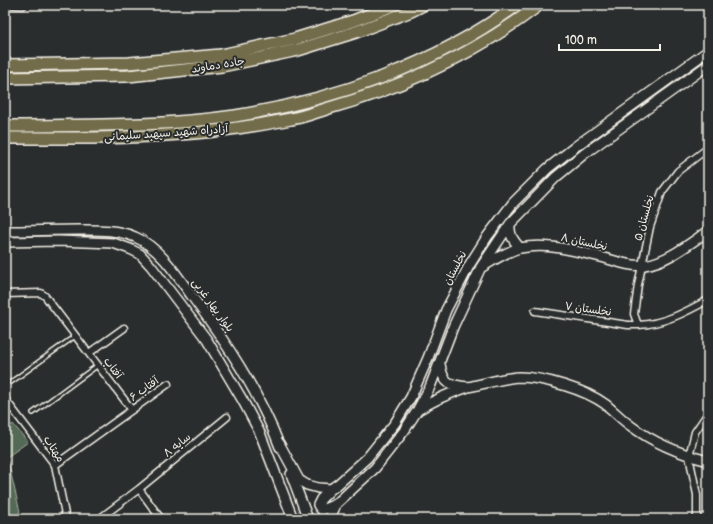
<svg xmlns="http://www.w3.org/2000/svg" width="713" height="524" font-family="'Balsamiq Sans','Playpen Sans Arabic',sans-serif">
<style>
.green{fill:#546a56;stroke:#a4ae9f}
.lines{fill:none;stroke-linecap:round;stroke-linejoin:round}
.lane-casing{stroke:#f4f1e8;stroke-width:6}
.street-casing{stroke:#f4f1e8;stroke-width:9}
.secondary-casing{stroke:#f4f1e8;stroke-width:12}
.highway-casing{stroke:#f4f1e8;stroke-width:14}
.lane{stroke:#2a2d2e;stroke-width:3}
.street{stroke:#2a2d2e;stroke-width:6}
.secondary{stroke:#2a2d2e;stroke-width:9}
.highway{stroke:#726c4b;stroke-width:11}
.labels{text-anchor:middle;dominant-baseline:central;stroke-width:4;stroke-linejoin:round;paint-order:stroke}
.street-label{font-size:11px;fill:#f4f1e8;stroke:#2a2d2e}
</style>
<rect width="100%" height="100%" fill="#2a2d2e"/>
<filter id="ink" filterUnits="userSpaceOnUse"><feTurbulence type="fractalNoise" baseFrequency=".025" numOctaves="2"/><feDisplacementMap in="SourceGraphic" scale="8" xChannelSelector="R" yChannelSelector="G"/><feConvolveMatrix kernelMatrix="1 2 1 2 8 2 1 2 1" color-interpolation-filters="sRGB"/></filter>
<g filter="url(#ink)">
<path class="green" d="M 13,424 L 28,442 L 7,457 L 20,512 L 10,519 L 5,519 L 5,429 Z"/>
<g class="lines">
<defs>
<path id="lane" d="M 5,6 L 23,7 L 26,5
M 11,382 L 75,336
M 33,413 L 98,365"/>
<path id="street" d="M 708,148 L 678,171 L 662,192 L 650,227 L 638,285 L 634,314 L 638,325 C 664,324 686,312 708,300
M 5,294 L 41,293 L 45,296 L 132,410
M 535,311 L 628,325 L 638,325
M 89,353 L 124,328
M 5,399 L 55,465 L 66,519
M 55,465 L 168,384
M 139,489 L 161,519
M 99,519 L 139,489 L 227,417
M 697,519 L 697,495 L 689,456 L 695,432 L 708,413"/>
<path id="secondary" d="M 510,224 C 509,235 513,240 520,248
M 5,231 C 29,231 54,230 78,230 C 97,230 117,229 135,237 C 159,247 177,275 191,295 C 226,342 259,392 280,447
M 5,242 L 58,241 L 113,243 L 130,249 L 140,254 L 151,266 L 207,340 L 243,401 L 260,433 L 293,519
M 482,267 C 494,260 507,251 520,248 C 549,242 580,252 608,259 C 618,262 632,267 644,265 C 667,262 689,244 708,231
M 468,387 C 484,384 502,378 519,377 C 543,377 586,390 605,404 C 614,411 622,420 631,426 C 654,443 681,454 708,461
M 418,410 C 434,400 450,393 468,387 C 449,385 443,384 440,364
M 279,443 L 299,480 L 307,485 L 318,488 L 331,489 L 338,484 L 367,458 L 395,423 L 411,397 L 428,358 L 446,310 L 470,264 L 487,237 L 513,203 L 547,169 L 576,146 L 708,51
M 291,474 L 308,519
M 331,489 L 321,499 L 318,505 L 320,508 L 322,510 L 336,504
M 330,519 L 336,504 L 375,468 L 404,431 L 417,411 L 430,387 L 453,327 L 481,267 L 510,224 L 556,177 L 584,154 L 708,65"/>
<path id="highway" d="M 5,65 L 129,63 L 221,55 L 295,39 L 353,21 L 394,5
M 5,78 L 128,76 L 222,66 L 298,50 L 356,32 L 411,11 L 423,5
M 5,126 C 81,125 159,127 235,116 C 335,100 435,65 517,5
M 5,138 C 63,138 122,139 180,134 C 217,132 255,126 291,119 C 304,117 316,112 329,108 C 404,87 477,52 539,5"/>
</defs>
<use href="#lane" class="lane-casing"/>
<use href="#street" class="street-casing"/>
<use href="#secondary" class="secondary-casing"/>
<use href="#highway" class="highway-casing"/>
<use href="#lane" class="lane"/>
<use href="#street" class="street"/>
<use href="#secondary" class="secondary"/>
<use href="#highway" class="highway"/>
</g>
</g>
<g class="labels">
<g class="street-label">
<text transform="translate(218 65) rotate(-9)">جاده دماوند</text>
<text transform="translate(166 133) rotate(-4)">آزادراه شهید سپهبد سلیمانی</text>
<text transform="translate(644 218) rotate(-74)">نخلستان ۵</text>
<text transform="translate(584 242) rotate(12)">نخلستان ۸</text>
<text transform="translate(455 268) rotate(-62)">نخلستان</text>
<text transform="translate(213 305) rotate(54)">بلوار بهار غربی</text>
<text transform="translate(588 309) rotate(8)">نخلستان ۷</text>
<text transform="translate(113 368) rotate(53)">آفتاب</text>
<text transform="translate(144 389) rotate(-36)">آفتاب ۶</text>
<text transform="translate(177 445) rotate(-39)">سایه ۸</text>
<text transform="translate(54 449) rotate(57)">مهتاب</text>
</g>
</g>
<rect width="713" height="524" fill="none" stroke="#2a2d2e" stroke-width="20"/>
<rect x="10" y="10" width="693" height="504" fill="none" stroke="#f4f1e8" stroke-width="1.5" filter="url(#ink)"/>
<path d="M559 44v6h101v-6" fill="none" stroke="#f4f1e8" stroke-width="2"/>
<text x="565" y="44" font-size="12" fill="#f4f1e8" stroke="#2a2d2e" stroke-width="3" paint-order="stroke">100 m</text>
</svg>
